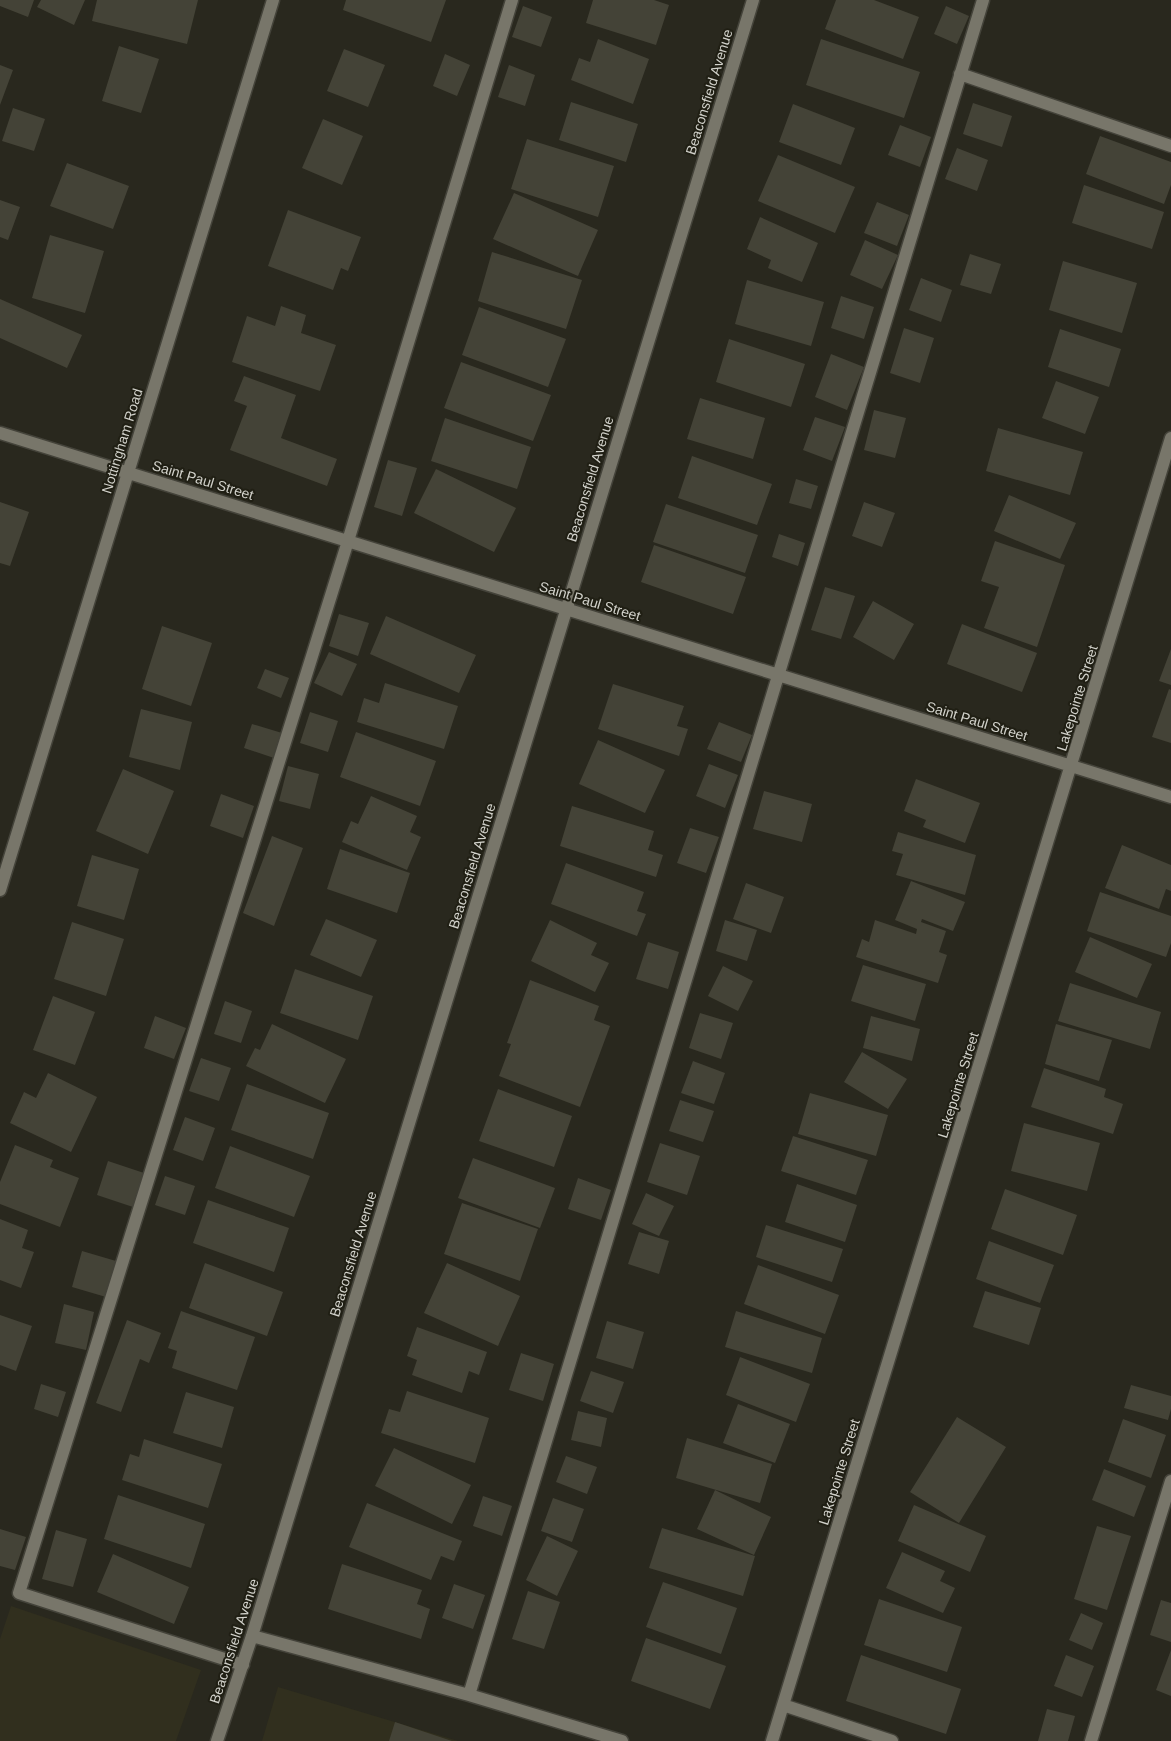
<svg xmlns="http://www.w3.org/2000/svg" width="1171" height="1741" font-family="Helvetica,sans-serif">
<style>
.built{fill:#312f1e}
.building{fill:#444337}
.lines{fill:none;stroke-linecap:round;stroke-linejoin:round}
.minor-casing{stroke:#44433a;stroke-width:15}
.minor{stroke:#78766a;stroke-width:12}
.labels{text-anchor:middle;dominant-baseline:central;stroke-width:4;stroke-linejoin:round;paint-order:stroke}
.street-label{font-size:14px;fill:#d2d2cb;stroke:#201f14}
</style>
<rect width="100%" height="100%" fill="#29281e"/>
<path class="built" d="M 11,1606 L 201,1670 L 176,1741 L 0,1741 L 0,1639 Z
M 278,1687 L 458,1741 L 262,1741 Z"/>
<path class="building" d="M 0,0 L 34,0 L 28,17 L 0,6 Z
M 41,0 L 85,0 L 74,25 L 37,7 Z
M 97,0 L 198,0 L 187,44 L 92,21 Z
M 346,0 L 446,0 L 431,42 L 343,10 Z
M 593,0 L 654,0 L 669,5 L 656,45 L 586,23 Z
M 836,0 L 874,0 L 919,17 L 903,59 L 825,29 Z
M 523,6 L 552,17 L 541,47 L 512,37 Z
M 946,6 L 969,16 L 957,44 L 934,34 Z
M 598,39 L 649,59 L 633,104 L 571,80 L 579,58 L 590,62 Z
M 821,39 L 920,72 L 904,118 L 806,85 Z
M 119,46 L 159,59 L 141,113 L 102,101 Z
M 344,49 L 385,65 L 368,107 L 327,91 Z
M 445,54 L 470,65 L 457,96 L 433,86 Z
M 0,65 L 13,70 L 0,105 Z
M 509,65 L 535,75 L 525,106 L 498,97 Z
M 571,102 L 638,124 L 626,162 L 559,140 Z
M 973,103 L 1012,116 L 1002,147 L 963,134 Z
M 793,104 L 855,128 L 841,165 L 779,142 Z
M 13,108 L 45,119 L 34,151 L 2,141 Z
M 323,119 L 363,136 L 342,185 L 302,168 Z
M 900,125 L 931,137 L 920,167 L 888,155 Z
M 1100,136 L 1171,162 L 1171,185 L 1164,204 L 1086,174 Z
M 527,139 L 614,166 L 598,217 L 511,189 Z
M 957,148 L 988,160 L 977,191 L 945,179 Z
M 778,155 L 855,187 L 835,233 L 758,201 Z
M 67,163 L 129,186 L 113,229 L 50,206 Z
M 1084,185 L 1164,212 L 1152,249 L 1072,223 Z
M 514,193 L 598,230 L 578,276 L 493,239 Z
M 0,200 L 20,207 L 8,240 L 0,237 Z
M 877,202 L 909,215 L 897,246 L 864,233 Z
M 288,210 L 361,237 L 348,271 L 341,268 L 333,290 L 268,266 Z
M 760,217 L 818,243 L 802,282 L 768,268 L 771,260 L 747,249 Z
M 50,235 L 104,251 L 85,313 L 32,298 Z
M 865,240 L 898,255 L 882,289 L 850,275 Z
M 492,252 L 582,280 L 566,329 L 478,301 Z
M 970,254 L 1001,264 L 991,294 L 960,285 Z
M 1063,261 L 1137,283 L 1122,333 L 1049,310 Z
M 921,278 L 952,290 L 941,322 L 909,310 Z
M 747,280 L 824,302 L 811,346 L 735,324 Z
M 841,296 L 874,307 L 864,339 L 831,328 Z
M 0,299 L 82,335 L 67,368 L 0,338 Z
M 281,306 L 306,315 L 301,333 L 336,345 L 320,391 L 232,362 L 247,316 L 275,326 Z
M 479,307 L 566,339 L 548,387 L 462,355 Z
M 904,328 L 934,338 L 920,383 L 890,373 Z
M 1060,329 L 1121,349 L 1109,387 L 1048,367 Z
M 729,339 L 805,364 L 791,407 L 716,382 Z
M 831,354 L 864,367 L 847,410 L 815,397 Z
M 461,362 L 551,395 L 533,441 L 444,408 Z
M 244,376 L 296,395 L 281,438 L 337,459 L 327,486 L 230,450 L 247,406 L 234,401 Z
M 1056,381 L 1099,397 L 1085,434 L 1042,418 Z
M 700,398 L 765,418 L 753,459 L 687,439 Z
M 874,410 L 906,418 L 895,458 L 864,450 Z
M 815,417 L 845,427 L 832,461 L 803,450 Z
M 445,418 L 531,447 L 517,489 L 431,461 Z
M 998,428 L 1083,452 L 1070,495 L 986,471 Z
M 692,456 L 772,484 L 757,525 L 678,498 Z
M 388,460 L 417,468 L 402,516 L 374,507 Z
M 436,469 L 516,508 L 494,552 L 414,513 Z
M 796,479 L 818,486 L 811,509 L 789,503 Z
M 1009,495 L 1076,523 L 1060,559 L 994,531 Z
M 0,502 L 29,512 L 10,566 L 0,563 Z
M 864,502 L 895,513 L 882,547 L 852,536 Z
M 666,504 L 758,535 L 745,573 L 653,542 Z
M 779,534 L 805,543 L 798,566 L 772,557 Z
M 995,541 L 1065,565 L 1037,647 L 984,628 L 999,587 L 981,581 Z
M 654,545 L 746,577 L 733,614 L 641,582 Z
M 825,587 L 855,596 L 841,639 L 811,630 Z
M 873,601 L 914,624 L 894,660 L 853,637 Z
M 339,614 L 369,623 L 358,656 L 329,646 Z
M 386,616 L 476,655 L 459,693 L 370,654 Z
M 962,624 L 1037,653 L 1022,692 L 947,664 Z
M 162,626 L 212,643 L 191,706 L 142,689 Z
M 1171,649 L 1171,685 L 1159,681 Z
M 329,652 L 357,664 L 342,696 L 314,683 Z
M 265,669 L 289,678 L 281,698 L 257,688 Z
M 385,683 L 458,706 L 444,749 L 357,722 L 364,698 L 379,703 Z
M 613,684 L 684,706 L 677,726 L 688,729 L 679,756 L 598,729 Z
M 1169,689 L 1171,690 L 1171,743 L 1152,737 Z
M 141,709 L 192,722 L 180,770 L 129,757 Z
M 310,712 L 338,721 L 328,752 L 300,743 Z
M 719,722 L 752,735 L 741,762 L 707,749 Z
M 252,724 L 282,733 L 274,758 L 244,748 Z
M 356,732 L 436,761 L 420,806 L 340,777 Z
M 598,740 L 665,770 L 645,813 L 579,784 Z
M 709,764 L 738,775 L 725,808 L 696,796 Z
M 288,766 L 319,774 L 310,809 L 279,801 Z
M 123,769 L 174,791 L 148,854 L 96,831 Z
M 916,779 L 980,803 L 965,843 L 923,827 L 926,820 L 904,811 Z
M 764,791 L 812,804 L 802,842 L 753,829 Z
M 221,794 L 254,806 L 243,838 L 210,826 Z
M 371,796 L 417,816 L 410,832 L 421,837 L 407,870 L 342,842 L 351,821 L 358,824 Z
M 572,806 L 654,831 L 648,850 L 663,855 L 656,877 L 560,846 Z
M 690,828 L 719,837 L 706,873 L 677,863 Z
M 898,832 L 976,855 L 965,895 L 896,875 L 903,854 L 892,851 Z
M 272,836 L 303,848 L 274,926 L 243,913 Z
M 1122,845 L 1171,865 L 1171,891 L 1166,889 L 1159,909 L 1105,888 Z
M 340,849 L 410,873 L 397,913 L 327,889 Z
M 92,855 L 139,869 L 124,920 L 77,906 Z
M 566,863 L 644,892 L 637,911 L 646,914 L 637,936 L 551,904 Z
M 911,881 L 965,902 L 953,931 L 922,919 L 921,922 L 946,931 L 939,952 L 947,955 L 938,983 L 856,957 L 862,939 L 869,942 L 875,920 L 916,934 L 917,929 L 895,920 Z
M 746,883 L 784,897 L 771,933 L 733,919 Z
M 1100,892 L 1171,916 L 1171,943 L 1166,957 L 1087,931 Z
M 326,919 L 377,940 L 361,977 L 310,955 Z
M 550,920 L 597,943 L 591,955 L 609,963 L 595,992 L 531,961 Z
M 725,920 L 757,930 L 747,961 L 716,951 Z
M 72,922 L 124,939 L 106,996 L 54,979 Z
M 1090,937 L 1152,964 L 1137,998 L 1075,972 Z
M 648,942 L 679,952 L 668,989 L 636,979 Z
M 863,965 L 926,984 L 915,1021 L 851,1001 Z
M 723,966 L 753,981 L 738,1011 L 708,996 Z
M 295,969 L 373,996 L 358,1040 L 280,1013 Z
M 530,980 L 599,1006 L 594,1020 L 610,1026 L 580,1107 L 499,1076 L 511,1044 L 507,1043 Z
M 1070,983 L 1161,1012 L 1150,1049 L 1058,1021 Z
M 53,996 L 95,1012 L 75,1065 L 33,1050 Z
M 225,1001 L 252,1011 L 241,1043 L 214,1034 Z
M 700,1013 L 733,1023 L 721,1059 L 689,1048 Z
M 155,1016 L 186,1028 L 174,1059 L 144,1048 Z
M 871,1016 L 920,1029 L 912,1061 L 863,1048 Z
M 272,1024 L 346,1059 L 325,1103 L 246,1066 L 255,1048 L 260,1050 Z
M 1056,1024 L 1112,1040 L 1099,1081 L 1045,1064 Z
M 862,1052 L 907,1079 L 888,1109 L 844,1082 Z
M 201,1058 L 231,1068 L 219,1101 L 189,1091 Z
M 693,1061 L 725,1073 L 714,1104 L 681,1093 Z
M 1044,1068 L 1106,1089 L 1104,1097 L 1123,1104 L 1113,1134 L 1031,1107 Z
M 48,1073 L 97,1097 L 71,1152 L 10,1123 L 24,1092 L 36,1098 Z
M 247,1084 L 329,1113 L 313,1159 L 231,1130 Z
M 498,1089 L 572,1116 L 554,1167 L 479,1141 Z
M 810,1093 L 888,1115 L 876,1156 L 798,1134 Z
M 680,1100 L 714,1111 L 703,1142 L 669,1131 Z
M 185,1117 L 215,1128 L 203,1161 L 173,1150 Z
M 1024,1123 L 1100,1143 L 1087,1191 L 1011,1171 Z
M 793,1136 L 868,1160 L 856,1195 L 781,1171 Z
M 660,1143 L 700,1156 L 687,1195 L 647,1182 Z
M 15,1145 L 53,1160 L 50,1167 L 79,1178 L 60,1227 L 0,1204 L 0,1182 Z
M 230,1146 L 310,1176 L 294,1217 L 215,1188 Z
M 473,1158 L 555,1188 L 540,1228 L 458,1198 Z
M 108,1161 L 144,1173 L 133,1207 L 97,1195 Z
M 165,1176 L 195,1186 L 185,1215 L 155,1205 Z
M 578,1178 L 611,1190 L 601,1220 L 568,1209 Z
M 797,1184 L 857,1205 L 845,1242 L 785,1222 Z
M 1005,1189 L 1077,1215 L 1063,1255 L 991,1229 Z
M 646,1193 L 674,1206 L 659,1236 L 632,1224 Z
M 208,1200 L 289,1228 L 274,1272 L 193,1243 Z
M 462,1203 L 538,1229 L 520,1281 L 444,1254 Z
M 0,1219 L 28,1230 L 22,1248 L 34,1252 L 21,1288 L 0,1280 Z
M 766,1225 L 843,1249 L 832,1282 L 756,1257 Z
M 639,1232 L 669,1241 L 659,1274 L 628,1264 Z
M 989,1241 L 1054,1265 L 1040,1303 L 976,1279 Z
M 82,1251 L 116,1261 L 106,1297 L 72,1287 Z
M 205,1263 L 283,1292 L 267,1336 L 189,1308 Z
M 447,1263 L 520,1296 L 498,1346 L 424,1313 Z
M 758,1265 L 839,1295 L 825,1334 L 744,1304 Z
M 985,1291 L 1041,1308 L 1029,1345 L 973,1327 Z
M 64,1304 L 94,1312 L 86,1350 L 55,1343 Z
M 181,1311 L 255,1337 L 237,1390 L 172,1368 L 177,1351 L 168,1348 Z
M 736,1311 L 822,1338 L 812,1373 L 725,1347 Z
M 0,1315 L 32,1326 L 16,1371 L 0,1365 Z
M 127,1320 L 161,1333 L 149,1363 L 140,1359 L 121,1412 L 96,1403 Z
M 607,1321 L 644,1332 L 633,1369 L 596,1358 Z
M 417,1327 L 487,1352 L 479,1375 L 469,1371 L 462,1393 L 412,1375 L 417,1360 L 407,1356 Z
M 521,1353 L 554,1364 L 543,1401 L 509,1390 Z
M 740,1357 L 810,1384 L 796,1422 L 726,1395 Z
M 591,1371 L 624,1382 L 613,1413 L 580,1401 Z
M 41,1384 L 66,1392 L 58,1417 L 34,1409 Z
M 1131,1385 L 1171,1396 L 1171,1409 L 1168,1420 L 1124,1408 Z
M 407,1391 L 489,1418 L 475,1463 L 381,1433 L 389,1409 L 400,1412 Z
M 186,1392 L 234,1407 L 222,1448 L 173,1433 Z
M 738,1404 L 790,1424 L 775,1463 L 723,1443 Z
M 578,1411 L 607,1418 L 601,1447 L 571,1440 Z
M 957,1417 L 1006,1447 L 959,1523 L 910,1492 Z
M 1123,1419 L 1166,1435 L 1151,1478 L 1108,1462 Z
M 687,1438 L 772,1464 L 760,1503 L 676,1478 Z
M 144,1439 L 222,1464 L 208,1508 L 122,1480 L 130,1454 L 139,1457 Z
M 394,1448 L 471,1485 L 452,1524 L 375,1486 Z
M 566,1456 L 597,1467 L 587,1494 L 556,1482 Z
M 1104,1469 L 1146,1486 L 1134,1517 L 1092,1500 Z
M 715,1490 L 771,1517 L 754,1555 L 697,1529 Z
M 118,1495 L 205,1524 L 191,1568 L 104,1539 Z
M 483,1496 L 512,1506 L 502,1536 L 473,1526 Z
M 553,1498 L 584,1509 L 572,1542 L 541,1531 Z
M 367,1503 L 462,1541 L 454,1561 L 441,1556 L 431,1580 L 349,1547 Z
M 914,1505 L 986,1536 L 970,1572 L 898,1541 Z
M 1097,1526 L 1131,1536 L 1107,1610 L 1074,1599 Z
M 662,1528 L 755,1556 L 743,1596 L 649,1568 Z
M 0,1529 L 26,1537 L 15,1570 L 0,1566 Z
M 56,1530 L 87,1539 L 73,1587 L 42,1579 Z
M 547,1536 L 578,1551 L 557,1596 L 526,1580 Z
M 902,1552 L 945,1571 L 940,1581 L 955,1588 L 943,1613 L 886,1588 Z
M 113,1554 L 189,1587 L 174,1624 L 97,1592 Z
M 342,1564 L 422,1590 L 417,1604 L 430,1609 L 421,1639 L 328,1609 Z
M 663,1582 L 737,1608 L 721,1654 L 646,1627 Z
M 454,1584 L 485,1595 L 473,1629 L 442,1618 Z
M 528,1591 L 560,1602 L 544,1649 L 512,1639 Z
M 879,1599 L 962,1627 L 947,1672 L 864,1645 Z
M 1161,1600 L 1171,1603 L 1171,1642 L 1150,1635 Z
M 1081,1613 L 1103,1623 L 1092,1650 L 1069,1640 Z
M 646,1638 L 726,1666 L 710,1709 L 631,1681 Z
M 1171,1650 L 1171,1696 L 1156,1690 Z
M 861,1655 L 961,1689 L 946,1734 L 846,1701 Z
M 1066,1655 L 1094,1666 L 1082,1697 L 1054,1686 Z
M 1047,1709 L 1075,1716 L 1068,1741 L 1038,1741 Z
M 395,1722 L 452,1741 L 389,1741 Z"/>
<g class="lines">
<defs>
<path id="minor" d="M 960,74 L 1171,146
M 0,433 L 1171,797
M 0,890 L 273,0
M 252,1636 L 469,1695 L 622,1741
M 243,1665 L 19,1593 L 348,541 L 512,0
M 469,1695 L 983,0
M 783,1705 L 892,1741
M 217,1741 L 252,1636 L 753,0
M 772,1741 L 1171,438
M 1091,1741 L 1171,1481"/>
</defs>
<use href="#minor" class="minor-casing"/>
<use href="#minor" class="minor"/>
</g>
<g class="labels">
<g class="street-label">
<text transform="translate(709 92) rotate(-73)">Beaconsfield Avenue</text>
<text transform="translate(122 441) rotate(-73)">Nottingham Road</text>
<text transform="translate(590 479) rotate(-73)">Beaconsfield Avenue</text>
<text transform="translate(203 480) rotate(17)">Saint Paul Street</text>
<text transform="translate(590 601) rotate(17)">Saint Paul Street</text>
<text transform="translate(1077 698) rotate(-73)">Lakepointe Street</text>
<text transform="translate(977 721) rotate(17)">Saint Paul Street</text>
<text transform="translate(472 866) rotate(-73)">Beaconsfield Avenue</text>
<text transform="translate(958 1085) rotate(-73)">Lakepointe Street</text>
<text transform="translate(353 1254) rotate(-73)">Beaconsfield Avenue</text>
<text transform="translate(839 1472) rotate(-73)">Lakepointe Street</text>
<text transform="translate(234 1641) rotate(-72)">Beaconsfield Avenue</text>
</g>
</g>
</svg>
